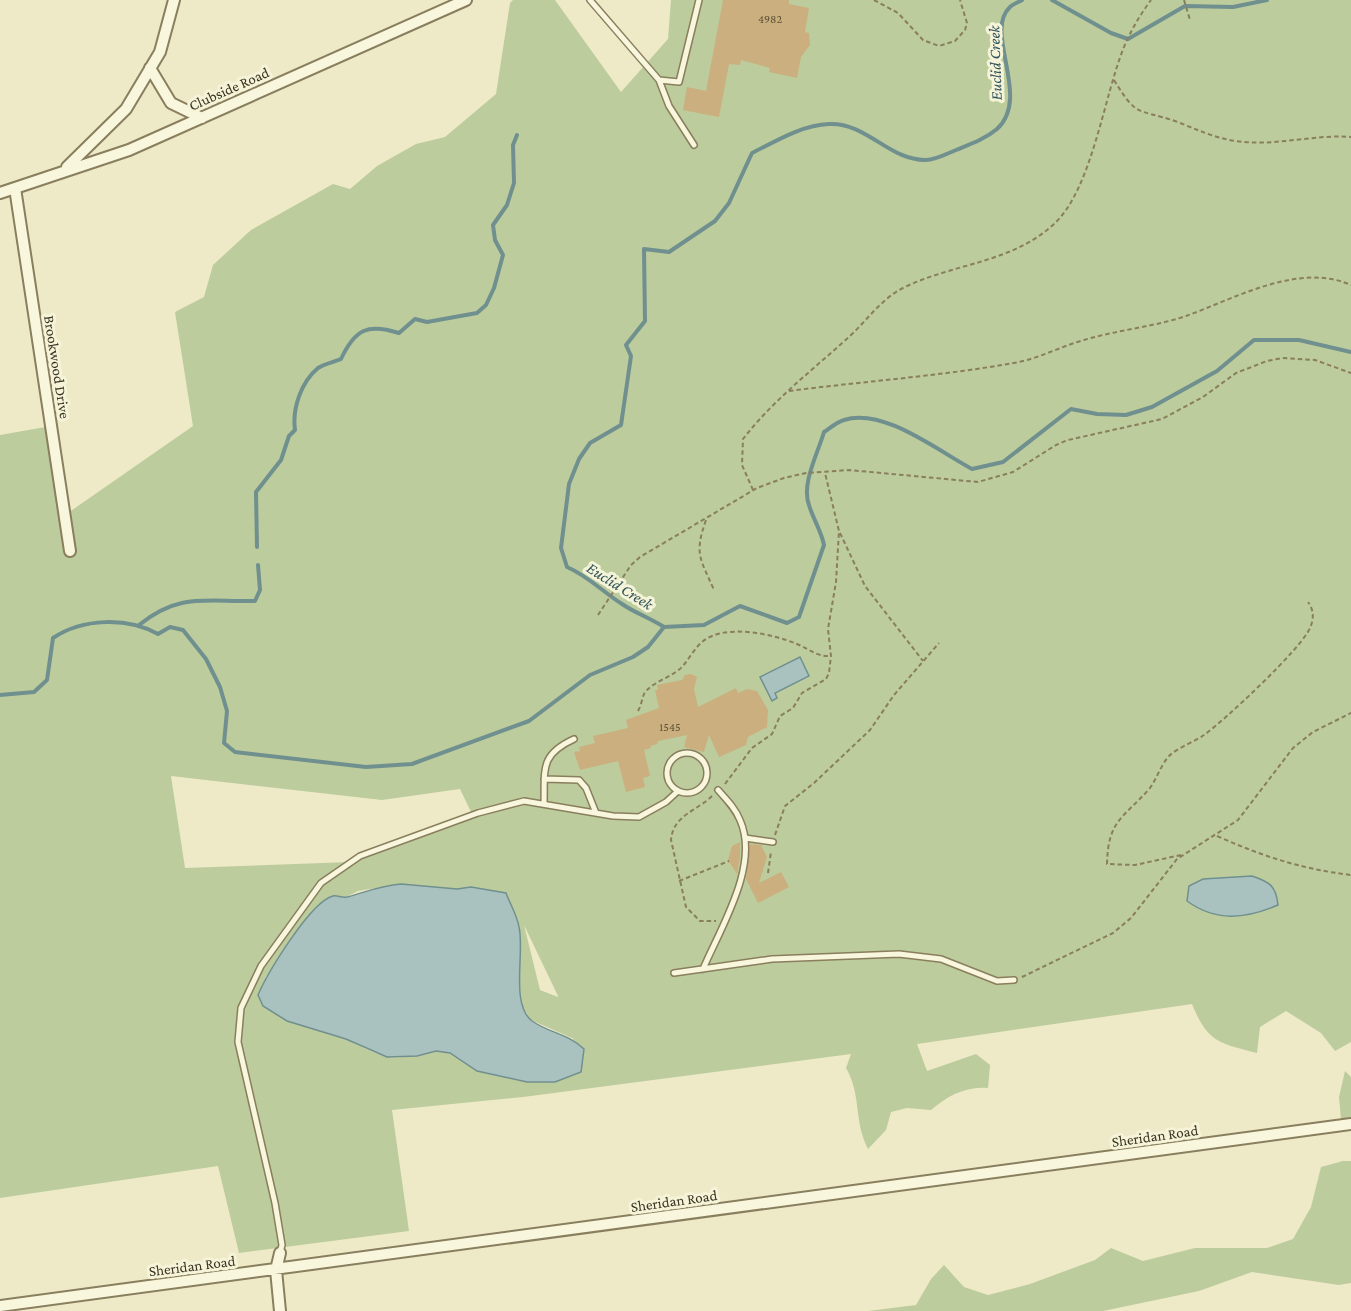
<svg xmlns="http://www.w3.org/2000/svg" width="1351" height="1311" font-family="'Crimson Pro',serif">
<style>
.green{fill:#bccc9c;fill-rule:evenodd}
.water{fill:#a9c2c0;stroke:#70908f;stroke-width:1.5}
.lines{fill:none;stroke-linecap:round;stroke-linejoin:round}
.stream{stroke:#70908f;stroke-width:4}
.building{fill:#cbaf7f}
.service-casing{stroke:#897e5d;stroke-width:8}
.minor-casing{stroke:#897e5d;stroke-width:14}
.path{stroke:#897e5d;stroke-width:2;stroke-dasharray:4.5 3;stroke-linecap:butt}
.service{stroke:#f8f6dc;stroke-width:5}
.minor{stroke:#f8f6dc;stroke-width:10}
.labels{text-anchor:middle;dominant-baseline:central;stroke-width:6;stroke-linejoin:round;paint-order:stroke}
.number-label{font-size:12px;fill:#5e5238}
.street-label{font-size:15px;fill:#3a3321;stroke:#f5f3d8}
.water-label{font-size:16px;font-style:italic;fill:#305359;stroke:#f5f3d8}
</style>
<rect width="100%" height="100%" fill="#eeeac8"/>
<path class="green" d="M 513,0 L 555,0 L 621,92 L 668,39 L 671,0 L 1351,0 L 1351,1042 L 1335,1051 L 1321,1033 L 1286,1011 L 1260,1027 L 1257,1053 C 1219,1043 1208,1043 1192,1004 L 917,1044 L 927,1071 L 976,1054 L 990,1065 L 988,1088 C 966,1086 947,1096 931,1110 L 907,1108 L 891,1112 L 886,1130 L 868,1149 C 853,1119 862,1096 846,1068 L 851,1054 L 523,1097 L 392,1110 L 409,1231 L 239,1253 L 218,1166 L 0,1198 L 0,435 L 51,426 L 65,515 L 193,426 L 175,312 L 204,297 L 213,265 L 251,230 L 333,184 L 350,189 L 377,166 L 416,144 L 445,137 L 496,94 L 510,3 ZM 171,776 L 382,800 L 460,789 L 472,814 L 350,862 L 185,868 ZM 401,884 L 457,889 L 472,887 L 506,893 L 520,928 L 520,988 L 523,1007 L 531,1020 L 574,1039 L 477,1071 C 465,1063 451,1050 436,1051 C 419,1052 402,1061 385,1056 C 339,1042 302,1006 265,978 L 319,905 L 333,896 L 346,897 L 358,891 ZM 524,925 L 558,996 L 558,997 L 540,990 Z
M 1345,1071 L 1351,1077 L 1351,1117 L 1341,1119 L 1339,1097 Z
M 1343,1161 L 1351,1161 L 1351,1283 L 1339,1285 L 1252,1272 L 1199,1291 L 1103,1311 L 868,1311 L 916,1305 L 931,1279 L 944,1265 L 964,1287 L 988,1295 L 1030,1284 L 1095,1260 L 1111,1248 L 1143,1261 L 1195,1248 L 1267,1248 L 1293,1239 L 1311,1207 L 1321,1167 Z"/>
<path class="water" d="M 800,657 L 809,676 L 775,693 L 777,698 L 772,701 L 760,677 Z
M 1252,876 C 1270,882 1276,886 1278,905 C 1245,919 1216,922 1187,901 L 1189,886 L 1203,879 Z
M 401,884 L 457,889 L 471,887 L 506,893 C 510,904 517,915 519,927 C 525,951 510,1004 532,1021 C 549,1033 569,1034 584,1049 L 581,1072 L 555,1082 L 527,1082 L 477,1071 L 450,1053 L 436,1051 L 417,1056 L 387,1057 L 346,1039 L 287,1021 L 263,1006 L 258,995 C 267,974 310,902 333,896 C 337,895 342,898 347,897 C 367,892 378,886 401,884 Z"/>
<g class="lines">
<path class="stream" d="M 1052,0 L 1111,33 L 1128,39 L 1185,6 L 1233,7 L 1267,0
M 257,547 L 256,492 L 281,460 L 289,436 L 295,430 C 292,409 301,382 318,368 C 324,364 334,362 341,359 C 355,329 368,323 399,333 L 415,319 L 427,322 L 477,313 L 486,305 L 494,288 L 503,255 L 495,240 L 493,225 L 507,205 L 514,183 L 513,145 L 517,135
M 139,625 C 180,592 206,602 255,601 L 260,590 L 258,565
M 664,627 L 704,625 L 740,606 L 787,623 L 799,617 L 824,545 C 821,530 813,519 809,505 C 801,484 818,453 824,432 C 830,428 837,422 844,420 C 883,407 938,451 972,469 L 1003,462 L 1071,409 L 1097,414 L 1126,415 L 1152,407 L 1217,371 L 1254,340 L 1299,340 L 1351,352
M 0,695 L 34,692 L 47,680 L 53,638 C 83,618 127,617 158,634 L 170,627 L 183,630 L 206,659 L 220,687 L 227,711 L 224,743 L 235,752 L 366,767 L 412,764 L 529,721 L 590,675 L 633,657 L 648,647 L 664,627 C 650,618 635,613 622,604 C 603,592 588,576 567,567 L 561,548 L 569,484 L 579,459 L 590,443 L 621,425 L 631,356 L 626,345 L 645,321 L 644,249 L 669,252 L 715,221 L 729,203 L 752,153 C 776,141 802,125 829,124 C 866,122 890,161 926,160 C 936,160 948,153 956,150 C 971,144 985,139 997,129 C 1032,97 983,32 1010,7 C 1013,4 1019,2 1022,0"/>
</g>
<path class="building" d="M 723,0 L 789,0 L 789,4 L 809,8 L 805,32 L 809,33 L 810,45 L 801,57 L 797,78 L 769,72 L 770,68 L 741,60 L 740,65 L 729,64 L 719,117 L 683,110 L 687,87 L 706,91 Z
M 691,674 L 697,677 L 694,689 L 698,707 L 736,688 L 738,693 L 747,689 L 757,691 L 768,710 L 767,727 L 748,737 L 746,745 L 719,757 L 709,735 L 704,752 L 684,747 L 687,735 L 658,741 L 657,744 L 650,746 L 651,748 L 644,750 L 650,776 L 643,778 L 645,787 L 626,792 L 618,761 L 580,770 L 574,752 L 580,751 L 579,747 L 595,743 L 593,736 L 628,728 L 626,720 L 659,708 L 655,690 L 658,690 L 657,685 L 682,680 L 685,675 Z
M 740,842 L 740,856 L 737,874 L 728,860 L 732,846 Z
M 750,844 L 761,845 L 767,857 L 759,883 L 781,872 L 789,887 L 758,903 L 746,879 Z"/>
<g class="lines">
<defs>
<path id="service" d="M 590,0 L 659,80 L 679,82 L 699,0
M 659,80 L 669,106 L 694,145
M667 773a20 20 0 1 1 40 0a20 20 0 1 1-40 0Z
M 544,779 L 579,780 L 586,788 L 596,813
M 544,804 C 545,770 539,755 574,739
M 745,838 L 773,842
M 703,969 C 721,927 760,865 740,820 C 735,808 727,800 718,790
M 674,973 L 772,959 L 899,954 L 941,959 L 997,981 L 1014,980
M 280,1253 L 282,1245 L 275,1203 L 238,1042 L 241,1008 L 261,966 L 321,883 L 360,856 L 478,813 L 524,801 L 613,816 L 639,817 L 666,802 L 678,791"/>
<path id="minor" d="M 150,68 L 171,103 L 202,118
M 67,167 L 126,109 L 160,52 L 174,0
M 15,188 L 70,551
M 0,193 L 129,150 L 466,0
M 280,1253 L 276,1270 L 280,1311
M 0,1306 L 1351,1124"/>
</defs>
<use href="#service" class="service-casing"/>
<use href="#minor" class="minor-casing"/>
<path class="path" d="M 874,0 L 898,13 L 923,40 L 939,46 L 955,41 L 965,30 L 967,23 L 960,0
M 1184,0 L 1190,20
M 1114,80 C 1138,119 1137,108 1175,121 C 1196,129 1214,138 1236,141 C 1274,147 1313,134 1351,137
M 789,391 C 866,381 943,376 1019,362 C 1042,357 1062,346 1084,340 C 1117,330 1153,327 1186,316 C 1236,298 1299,262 1351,285
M 753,490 L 742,465 L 743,439 C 774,399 814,369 851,335 C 869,318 882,298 905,287 C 955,263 1012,263 1054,224 C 1092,189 1104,96 1124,47 C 1131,30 1140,15 1151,0
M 706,520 C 694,554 700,558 714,590
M 840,533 L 865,586 L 923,661
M 598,615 L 631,565 L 640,557 L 757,488 L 784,478 L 806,473 L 849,470 L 978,482 L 1013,472 L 1056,445 L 1068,440 L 1162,419 L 1203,397 L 1236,373 L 1267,361 L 1282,358 L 1315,360 L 1351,373
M 638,711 C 641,706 642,699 644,694 C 650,683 672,677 682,667 C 689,659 694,649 702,642 C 724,623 773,634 797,644 C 809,649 817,657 831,656
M 725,784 L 752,748 L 772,734 L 780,716 L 793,708 L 802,693 L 826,679 L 829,673 L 831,656 L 828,629 L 836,582 L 839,531 L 825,473
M 712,796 C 697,811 673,815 671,840 L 686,907 L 700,921 L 716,921
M 775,835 L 785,806 L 814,783 L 870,730 L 894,695 L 939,643
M 1217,836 C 1262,856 1301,869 1351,875
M 1181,855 L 1135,865 L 1107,864 C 1108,819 1124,818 1150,788 C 1157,778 1161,765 1169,756 C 1177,748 1194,742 1204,735 C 1225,720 1301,649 1310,628 C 1314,619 1314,610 1308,602
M 768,873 L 771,852
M 679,881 L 729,861
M 1022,977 L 1113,933 L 1131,918 L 1177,859 L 1238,820 L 1293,748 L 1313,732 L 1351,713"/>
<use href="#service" class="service"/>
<use href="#minor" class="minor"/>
</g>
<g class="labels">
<g class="number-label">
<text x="770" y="19">4982</text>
<text x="670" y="727">1545</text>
</g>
<g class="street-label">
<text transform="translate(229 89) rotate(-24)">Clubside Road</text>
<text transform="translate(57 367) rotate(81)">Brookwood Drive</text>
<text transform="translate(1155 1136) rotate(-8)">Sheridan Road</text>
<text transform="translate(674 1201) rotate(-8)">Sheridan Road</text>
<text transform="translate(192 1266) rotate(-7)">Sheridan Road</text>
</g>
<g class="water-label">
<text transform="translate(995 63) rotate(-92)">Euclid Creek</text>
<text transform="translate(620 586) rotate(32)">Euclid Creek</text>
</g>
</g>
</svg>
